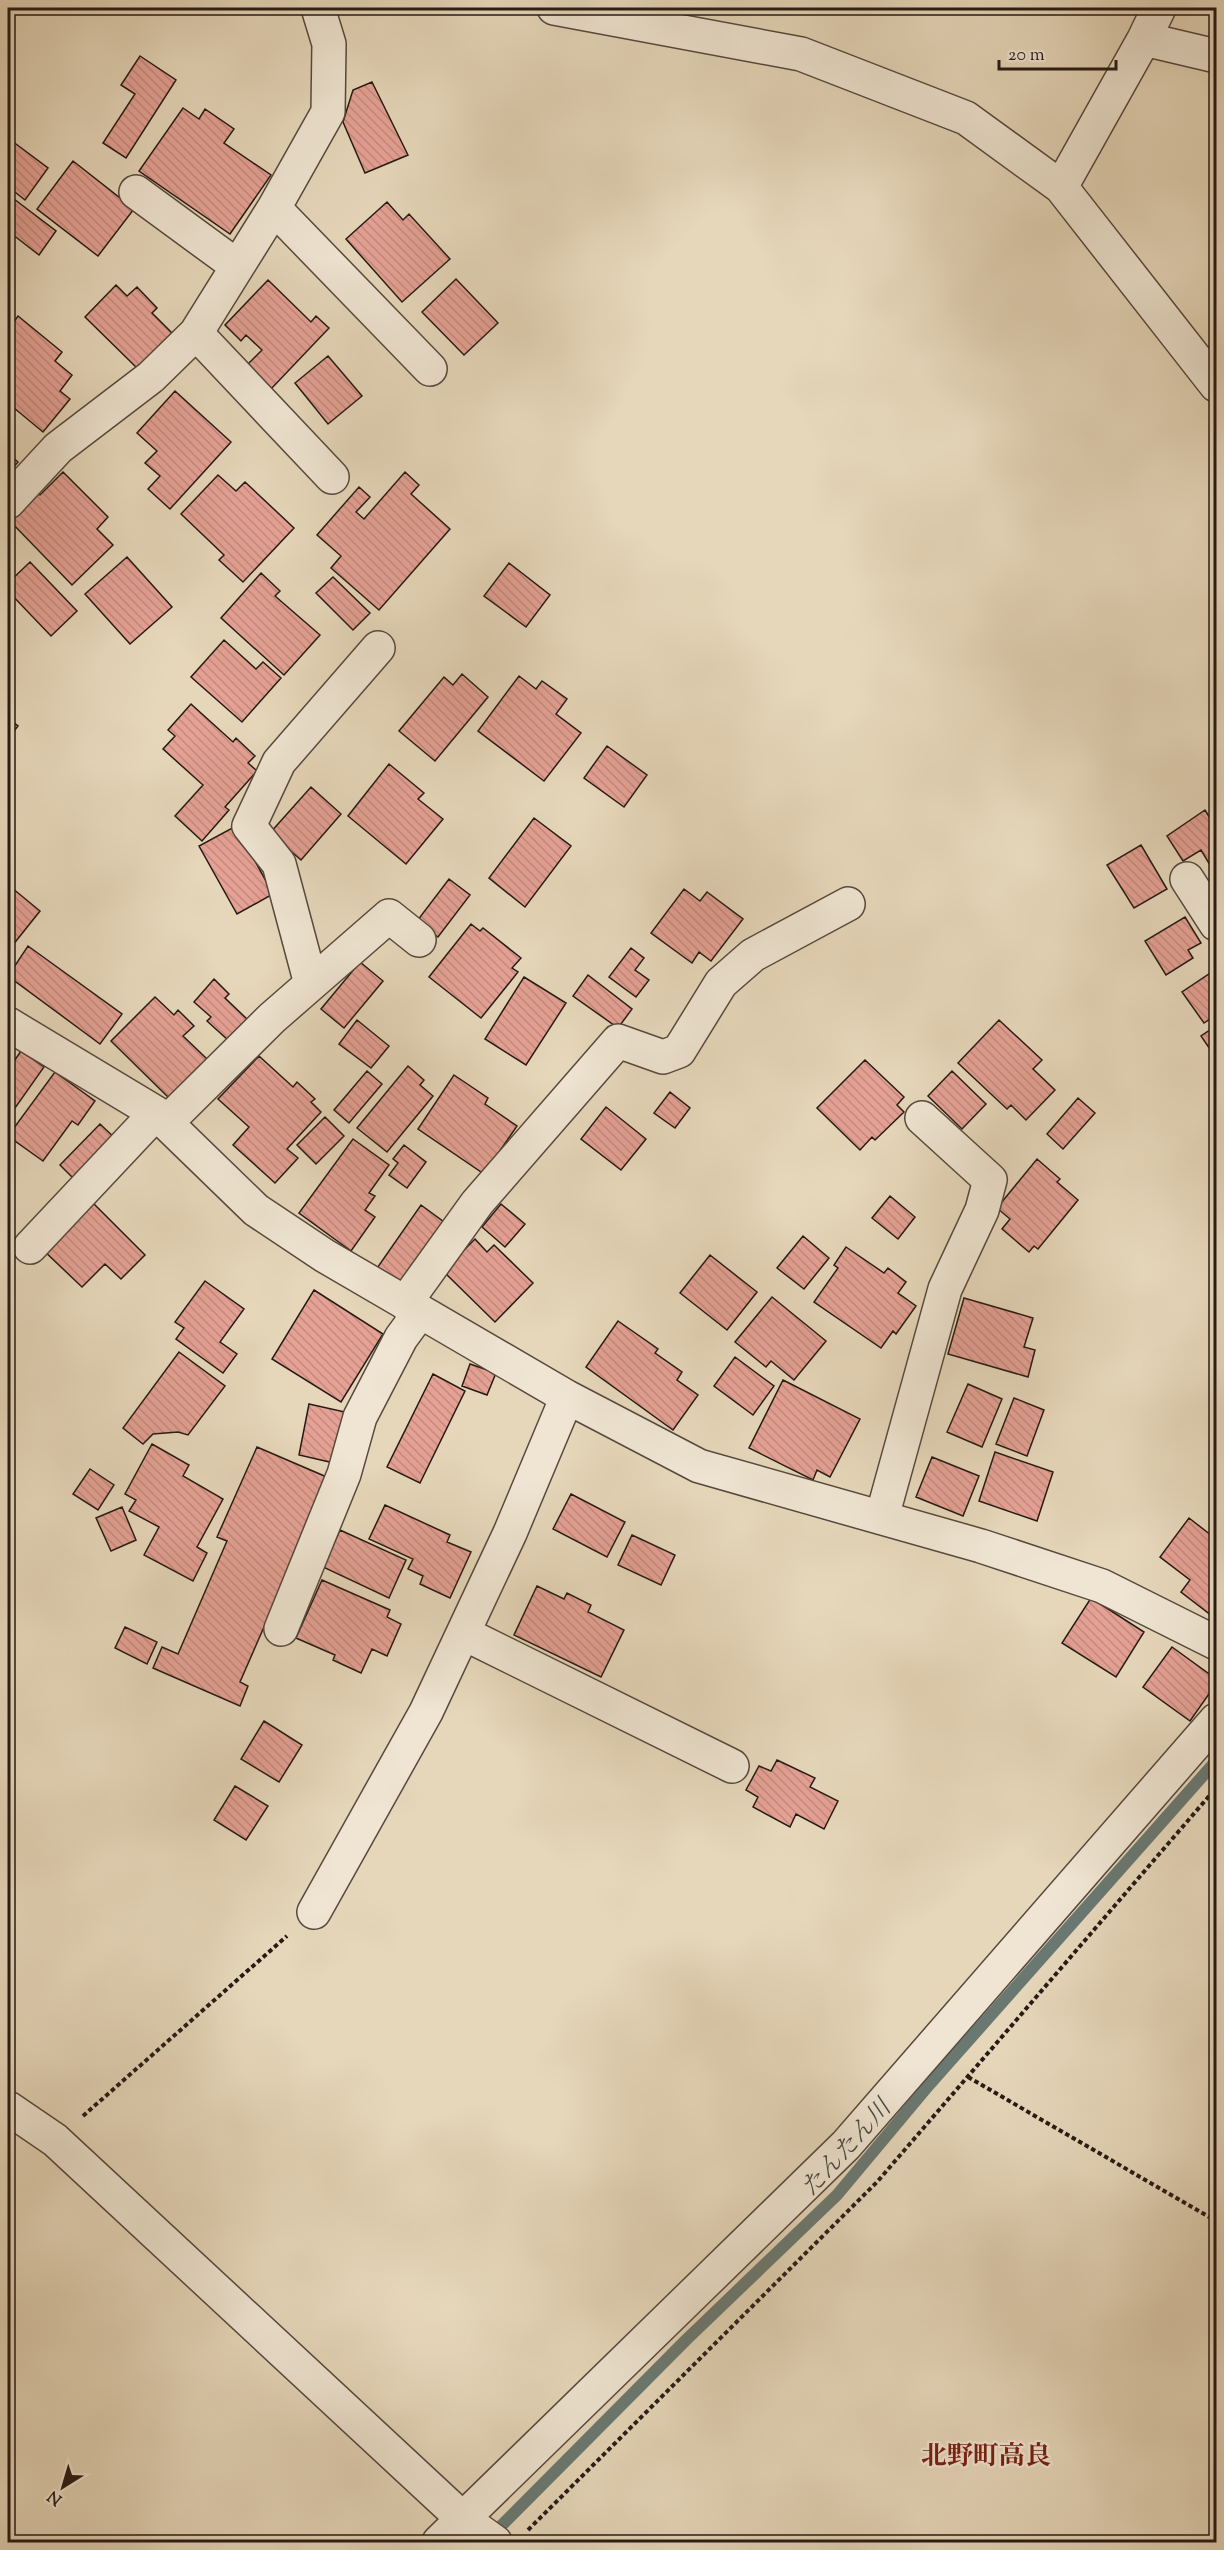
<svg xmlns="http://www.w3.org/2000/svg" width="1224" height="2550" font-family="'Sorts Mill Goudy','Noto Serif JP',serif">
<style>
.lines{fill:none;stroke-linecap:round;stroke-linejoin:round}
.stream{stroke:#697972;stroke-width:12}
.building{fill:url(#building-back-hatch);stroke:#261a14;stroke-width:1.5}
.minor-casing{stroke:#56493e;stroke-width:36}
.path{stroke:#261a14;stroke-width:4;stroke-dasharray:4.5 3;stroke-linecap:butt}
.minor{stroke:#efe5d2;stroke-width:33}
.labels{text-anchor:middle;dominant-baseline:central;stroke-width:4.5;stroke-linejoin:round;paint-order:stroke}
.water-label{font-size:24px;font-style:italic;fill:#484a43;stroke:#efe5d2}
.quarter-label{font-size:26px;font-weight:bold;fill:#7a1f14;stroke:#efe5d2}
</style>
<defs>
<pattern id="building-back-hatch" width="6" height="6" patternUnits="userSpaceOnUse" patternTransform="scale(1.5)"><rect width="6" height="6" fill="#e5a194"/><path d="M-1 5l2 2M0 0l6 6M5-1l2 2" fill="none" stroke="#c48a7f"/></pattern>
</defs>
<rect width="100%" height="100%" fill="#e6d7ba"/>
<filter id="stains"><feTurbulence type="fractalNoise" baseFrequency=".00333" numOctaves="4"/><feColorMatrix values="0 0 0 0 .2 0 0 0 0 .09 0 0 0 0 .02 0 0 0 .5 -.17"/></filter>
<radialGradient id="worn" r=".72"><stop offset=".6" stop-color="#630" stop-opacity="0"/><stop offset="1" stop-color="#630" stop-opacity=".3"/></radialGradient>
<g class="lines">
<path class="stream" d="M 490,2537 L 686,2340 L 837,2195 L 929,2085 L 1216,1761"/>
</g>
<path class="building" d="M 140,56 L 176,80 L 126,158 L 103,143 L 135,94 L 121,85 Z
M 372,82 L 408,155 L 365,173 L 343,122 L 353,90 Z
M 183,108 L 199,119 L 205,109 L 234,129 L 224,143 L 271,175 L 230,234 L 139,171 Z
M 8,138 L 48,168 L 25,200 L 11,189 L 8,194 Z
M 73,161 L 134,209 L 98,256 L 37,209 Z
M 14,199 L 56,231 L 39,255 L 8,231 L 8,207 Z
M 387,202 L 403,220 L 409,214 L 450,259 L 402,302 L 346,239 Z
M 456,279 L 498,323 L 464,355 L 422,312 Z
M 268,280 L 311,322 L 316,316 L 329,328 L 271,389 L 247,365 L 262,350 L 246,335 L 241,341 L 225,325 Z
M 116,285 L 127,296 L 137,287 L 157,308 L 152,313 L 173,334 L 138,369 L 85,317 Z
M 18,316 L 62,352 L 55,361 L 72,375 L 60,391 L 70,399 L 43,432 L 8,403 L 8,330 Z
M 328,356 L 362,396 L 328,424 L 295,383 Z
M 175,391 L 231,442 L 170,509 L 148,489 L 160,476 L 145,463 L 157,451 L 137,433 Z
M 8,453 L 18,462 L 8,473 Z
M 63,472 L 108,517 L 97,529 L 113,545 L 72,585 L 8,519 L 36,491 L 40,495 Z
M 405,472 L 419,485 L 411,494 L 450,529 L 379,610 L 331,568 L 341,556 L 317,535 L 359,487 L 370,497 L 356,512 L 364,519 Z
M 218,475 L 236,491 L 245,482 L 294,528 L 243,582 L 219,560 L 224,555 L 181,514 Z
M 127,557 L 172,607 L 130,644 L 85,594 Z
M 30,562 L 77,611 L 51,636 L 8,591 L 8,583 Z
M 509,563 L 550,595 L 526,627 L 484,596 Z
M 261,573 L 280,591 L 275,596 L 320,635 L 284,675 L 221,618 Z
M 333,577 L 370,613 L 353,630 L 316,593 Z
M 224,640 L 256,669 L 263,662 L 281,678 L 242,722 L 191,677 Z
M 462,674 L 488,697 L 435,761 L 399,731 L 444,677 L 453,685 Z
M 519,676 L 536,689 L 542,681 L 567,699 L 556,714 L 581,733 L 544,781 L 478,731 Z
M 191,704 L 233,742 L 236,738 L 255,756 L 248,763 L 257,771 L 225,807 L 229,810 L 202,841 L 175,816 L 203,785 L 163,749 L 175,736 L 168,730 Z
M 8,718 L 18,726 L 8,739 Z
M 607,746 L 647,775 L 624,807 L 584,778 Z
M 389,764 L 424,793 L 418,799 L 443,819 L 406,864 L 348,816 Z
M 311,787 L 341,814 L 301,860 L 270,833 Z
M 1205,810 L 1216,828 L 1216,861 L 1210,865 L 1201,850 L 1183,861 L 1167,836 Z
M 534,818 L 571,846 L 525,907 L 489,878 Z
M 236,826 L 273,894 L 237,914 L 199,846 Z
M 1141,845 L 1167,889 L 1134,908 L 1107,865 Z
M 8,866 L 14,870 L 8,878 Z
M 449,879 L 470,895 L 438,937 L 417,921 Z
M 12,888 L 40,911 L 8,951 L 8,894 Z
M 684,889 L 700,901 L 707,892 L 743,919 L 711,961 L 699,952 L 692,963 L 651,933 Z
M 1185,917 L 1201,943 L 1188,950 L 1193,958 L 1166,975 L 1145,941 Z
M 471,924 L 480,931 L 483,928 L 521,958 L 512,968 L 518,972 L 481,1018 L 429,977 Z
M 28,946 L 122,1014 L 100,1044 L 8,976 Z
M 631,948 L 644,958 L 635,970 L 649,980 L 636,997 L 609,977 Z
M 360,962 L 383,981 L 344,1028 L 321,1009 Z
M 1215,970 L 1216,1015 L 1204,1023 L 1182,992 Z
M 588,975 L 632,1009 L 618,1028 L 573,996 Z
M 524,977 L 566,1003 L 526,1065 L 485,1039 Z
M 214,979 L 229,994 L 225,998 L 248,1020 L 229,1041 L 207,1021 L 211,1017 L 194,1002 Z
M 155,997 L 174,1015 L 178,1010 L 194,1026 L 183,1036 L 207,1059 L 169,1098 L 111,1041 Z
M 357,1020 L 389,1046 L 371,1068 L 339,1044 Z
M 999,1020 L 1042,1060 L 1033,1069 L 1055,1090 L 1026,1120 L 1011,1105 L 1007,1109 L 958,1063 Z
M 1216,1026 L 1216,1058 L 1201,1036 Z
M 21,1051 L 44,1067 L 8,1118 L 8,1070 Z
M 259,1056 L 293,1087 L 297,1082 L 315,1099 L 311,1102 L 321,1112 L 287,1149 L 298,1158 L 275,1183 L 233,1145 L 249,1127 L 218,1099 Z
M 865,1060 L 904,1097 L 897,1105 L 904,1112 L 875,1140 L 872,1137 L 860,1150 L 817,1108 Z
M 408,1066 L 424,1080 L 420,1085 L 433,1096 L 387,1152 L 357,1128 Z
M 367,1071 L 382,1084 L 349,1123 L 334,1110 Z
M 952,1071 L 986,1104 L 962,1129 L 928,1096 Z
M 55,1072 L 95,1101 L 78,1125 L 72,1121 L 43,1161 L 8,1136 Z
M 454,1075 L 488,1098 L 485,1104 L 517,1126 L 484,1174 L 418,1129 Z
M 670,1092 L 690,1108 L 675,1128 L 654,1113 Z
M 1078,1098 L 1095,1113 L 1063,1149 L 1047,1134 Z
M 606,1107 L 646,1139 L 621,1170 L 581,1139 Z
M 325,1117 L 344,1136 L 316,1164 L 297,1145 Z
M 100,1124 L 118,1141 L 78,1183 L 60,1165 Z
M 353,1139 L 389,1165 L 369,1193 L 375,1196 L 365,1210 L 375,1217 L 351,1251 L 299,1213 Z
M 404,1145 L 426,1162 L 407,1188 L 389,1175 L 398,1163 L 393,1159 Z
M 1037,1159 L 1060,1179 L 1057,1182 L 1078,1200 L 1038,1249 L 1034,1246 L 1029,1252 L 1002,1229 L 1010,1219 L 997,1208 Z
M 890,1196 L 915,1217 L 898,1239 L 872,1218 Z
M 90,1200 L 145,1255 L 121,1279 L 105,1264 L 82,1287 L 42,1249 Z
M 501,1204 L 525,1224 L 505,1247 L 482,1227 Z
M 421,1205 L 444,1222 L 398,1288 L 375,1271 Z
M 803,1236 L 829,1258 L 804,1289 L 777,1268 Z
M 475,1239 L 487,1252 L 494,1245 L 533,1283 L 495,1322 L 443,1271 Z
M 846,1247 L 884,1273 L 888,1268 L 906,1282 L 898,1293 L 916,1306 L 896,1334 L 893,1331 L 881,1348 L 814,1302 L 838,1268 L 834,1265 Z
M 710,1255 L 757,1292 L 727,1330 L 680,1293 Z
M 205,1281 L 244,1309 L 220,1342 L 237,1354 L 223,1373 L 176,1339 L 184,1328 L 175,1322 Z
M 314,1290 L 383,1334 L 341,1402 L 272,1359 Z
M 772,1297 L 826,1341 L 794,1380 L 771,1361 L 766,1367 L 735,1342 Z
M 964,1298 L 1033,1318 L 1024,1347 L 1035,1350 L 1028,1377 L 948,1354 Z
M 618,1321 L 658,1349 L 655,1353 L 682,1372 L 677,1380 L 698,1395 L 673,1430 L 586,1367 Z
M 179,1352 L 225,1386 L 188,1435 L 178,1432 L 153,1434 L 143,1444 L 123,1428 Z
M 735,1357 L 774,1386 L 753,1415 L 714,1386 Z
M 470,1364 L 496,1373 L 487,1395 L 462,1386 Z
M 433,1374 L 465,1391 L 420,1483 L 387,1467 Z
M 783,1380 L 860,1419 L 830,1477 L 817,1470 L 813,1480 L 749,1448 Z
M 968,1384 L 1002,1399 L 982,1447 L 947,1432 Z
M 1014,1398 L 1044,1410 L 1027,1456 L 996,1444 Z
M 309,1404 L 345,1412 L 334,1463 L 299,1455 Z
M 152,1444 L 189,1465 L 183,1476 L 223,1499 L 197,1547 L 207,1553 L 193,1581 L 144,1555 L 159,1527 L 129,1511 L 136,1500 L 125,1494 Z
M 257,1447 L 329,1478 L 240,1682 L 248,1686 L 240,1706 L 153,1668 L 162,1647 L 178,1654 L 227,1541 L 217,1537 Z
M 995,1452 L 1053,1472 L 1037,1521 L 979,1501 Z
M 932,1457 L 979,1476 L 963,1516 L 916,1497 Z
M 90,1469 L 114,1485 L 98,1510 L 73,1494 Z
M 571,1494 L 625,1522 L 607,1557 L 553,1529 Z
M 385,1505 L 450,1535 L 447,1542 L 471,1552 L 450,1598 L 420,1584 L 423,1576 L 408,1569 L 413,1559 L 369,1539 Z
M 122,1507 L 136,1540 L 111,1551 L 96,1518 Z
M 1189,1518 L 1216,1539 L 1216,1619 L 1181,1592 L 1190,1580 L 1160,1557 Z
M 340,1530 L 406,1560 L 389,1598 L 323,1567 Z
M 632,1535 L 675,1555 L 661,1585 L 618,1565 Z
M 322,1580 L 390,1610 L 387,1617 L 401,1624 L 387,1656 L 372,1649 L 361,1673 L 333,1660 L 335,1655 L 296,1638 Z
M 537,1586 L 564,1599 L 567,1593 L 591,1605 L 588,1612 L 624,1630 L 601,1677 L 514,1635 Z
M 1091,1598 L 1144,1632 L 1116,1677 L 1062,1643 Z
M 125,1627 L 157,1642 L 147,1664 L 115,1648 Z
M 1172,1647 L 1216,1679 L 1216,1684 L 1190,1721 L 1143,1687 Z
M 264,1721 L 302,1745 L 279,1782 L 241,1759 Z
M 777,1760 L 815,1778 L 810,1787 L 838,1801 L 824,1829 L 796,1814 L 790,1827 L 753,1807 L 758,1797 L 746,1790 L 759,1766 L 771,1771 Z
M 235,1786 L 268,1806 L 246,1840 L 214,1820 Z"/>
<g class="lines">
<defs>
<path id="minor" d="M 554,8 L 801,54 L 966,118 L 1061,187 L 1216,385
M 1144,39 L 1216,56
M 1061,187 L 1144,39 L 1159,8
M 136,192 L 237,266
M 274,208 L 430,369
M 196,333 L 332,477
M 8,502 L 58,448 L 151,377 L 196,333 L 274,208 L 328,112 L 329,44 L 318,8
M 1187,879 L 1216,924
M 311,984 L 389,916 L 419,940
M 8,1024 L 156,1113 L 256,1210 L 325,1256 L 567,1397 L 699,1466 L 981,1546 L 1102,1586 L 1216,1643
M 166,1123 L 272,1018 L 311,984 L 279,864 L 249,826 L 279,762 L 378,648
M 30,1247 L 156,1113
M 405,1303 L 477,1203 L 618,1041 L 663,1057 L 679,1051 L 721,983 L 753,955 L 848,904
M 882,1517 L 945,1289 L 982,1210 L 990,1180 L 922,1118
M 281,1629 L 344,1474 L 360,1417 L 401,1338 L 420,1312
M 463,1633 L 732,1766
M 314,1912 L 426,1712 L 510,1533 L 567,1397
M 8,2108 L 55,2140 L 463,2519 L 495,2542
M 439,2542 L 846,2145 L 1216,1720"/>
</defs>
<use href="#minor" class="minor-casing"/>
<path class="path" d="M 968,2077 L 1216,2221
M 83,2116 L 287,1936
M 528,2530 L 877,2182 L 1216,1788"/>
<use href="#minor" class="minor"/>
</g>
<g class="labels">
<g class="water-label">
<text transform="translate(847 2149) rotate(-48)">たんたん川</text>
</g>
<g class="quarter-label">
<text x="986" y="2457">北野町高良</text>
</g>
</g>
<rect width="1224" height="2550" fill="none" stroke="#e6d7ba" stroke-width="30"/>
<rect x="9" y="9" width="1206" height="2532" fill="none" stroke="#261a14" stroke-width="3"/>
<rect x="15" y="15" width="1194" height="2520" fill="none" stroke="#261a14" stroke-width="1.5"/>
<g transform="translate(63 2487) rotate(217)" stroke="#efe5d2" stroke-width="4.5" paint-order="stroke">
<path d="M0-4.5L10 22L0 15L-10 22Z" fill="#261a14"/>
<text y="-9" font-size="16" font-weight="bold" text-anchor="middle" fill="#261a14">N</text>
</g>
<path d="M999 60v9h117v-9" fill="none" stroke="#261a14" stroke-width="3"/>
<text x="1008" y="60" font-size="18" fill="#261a14" stroke="#efe5d2" stroke-width="4.5" paint-order="stroke">20 m</text>
<rect width="100%" height="100%" filter="url(#stains)"/>
<rect width="100%" height="100%" fill="url(#worn)"/>
</svg>
